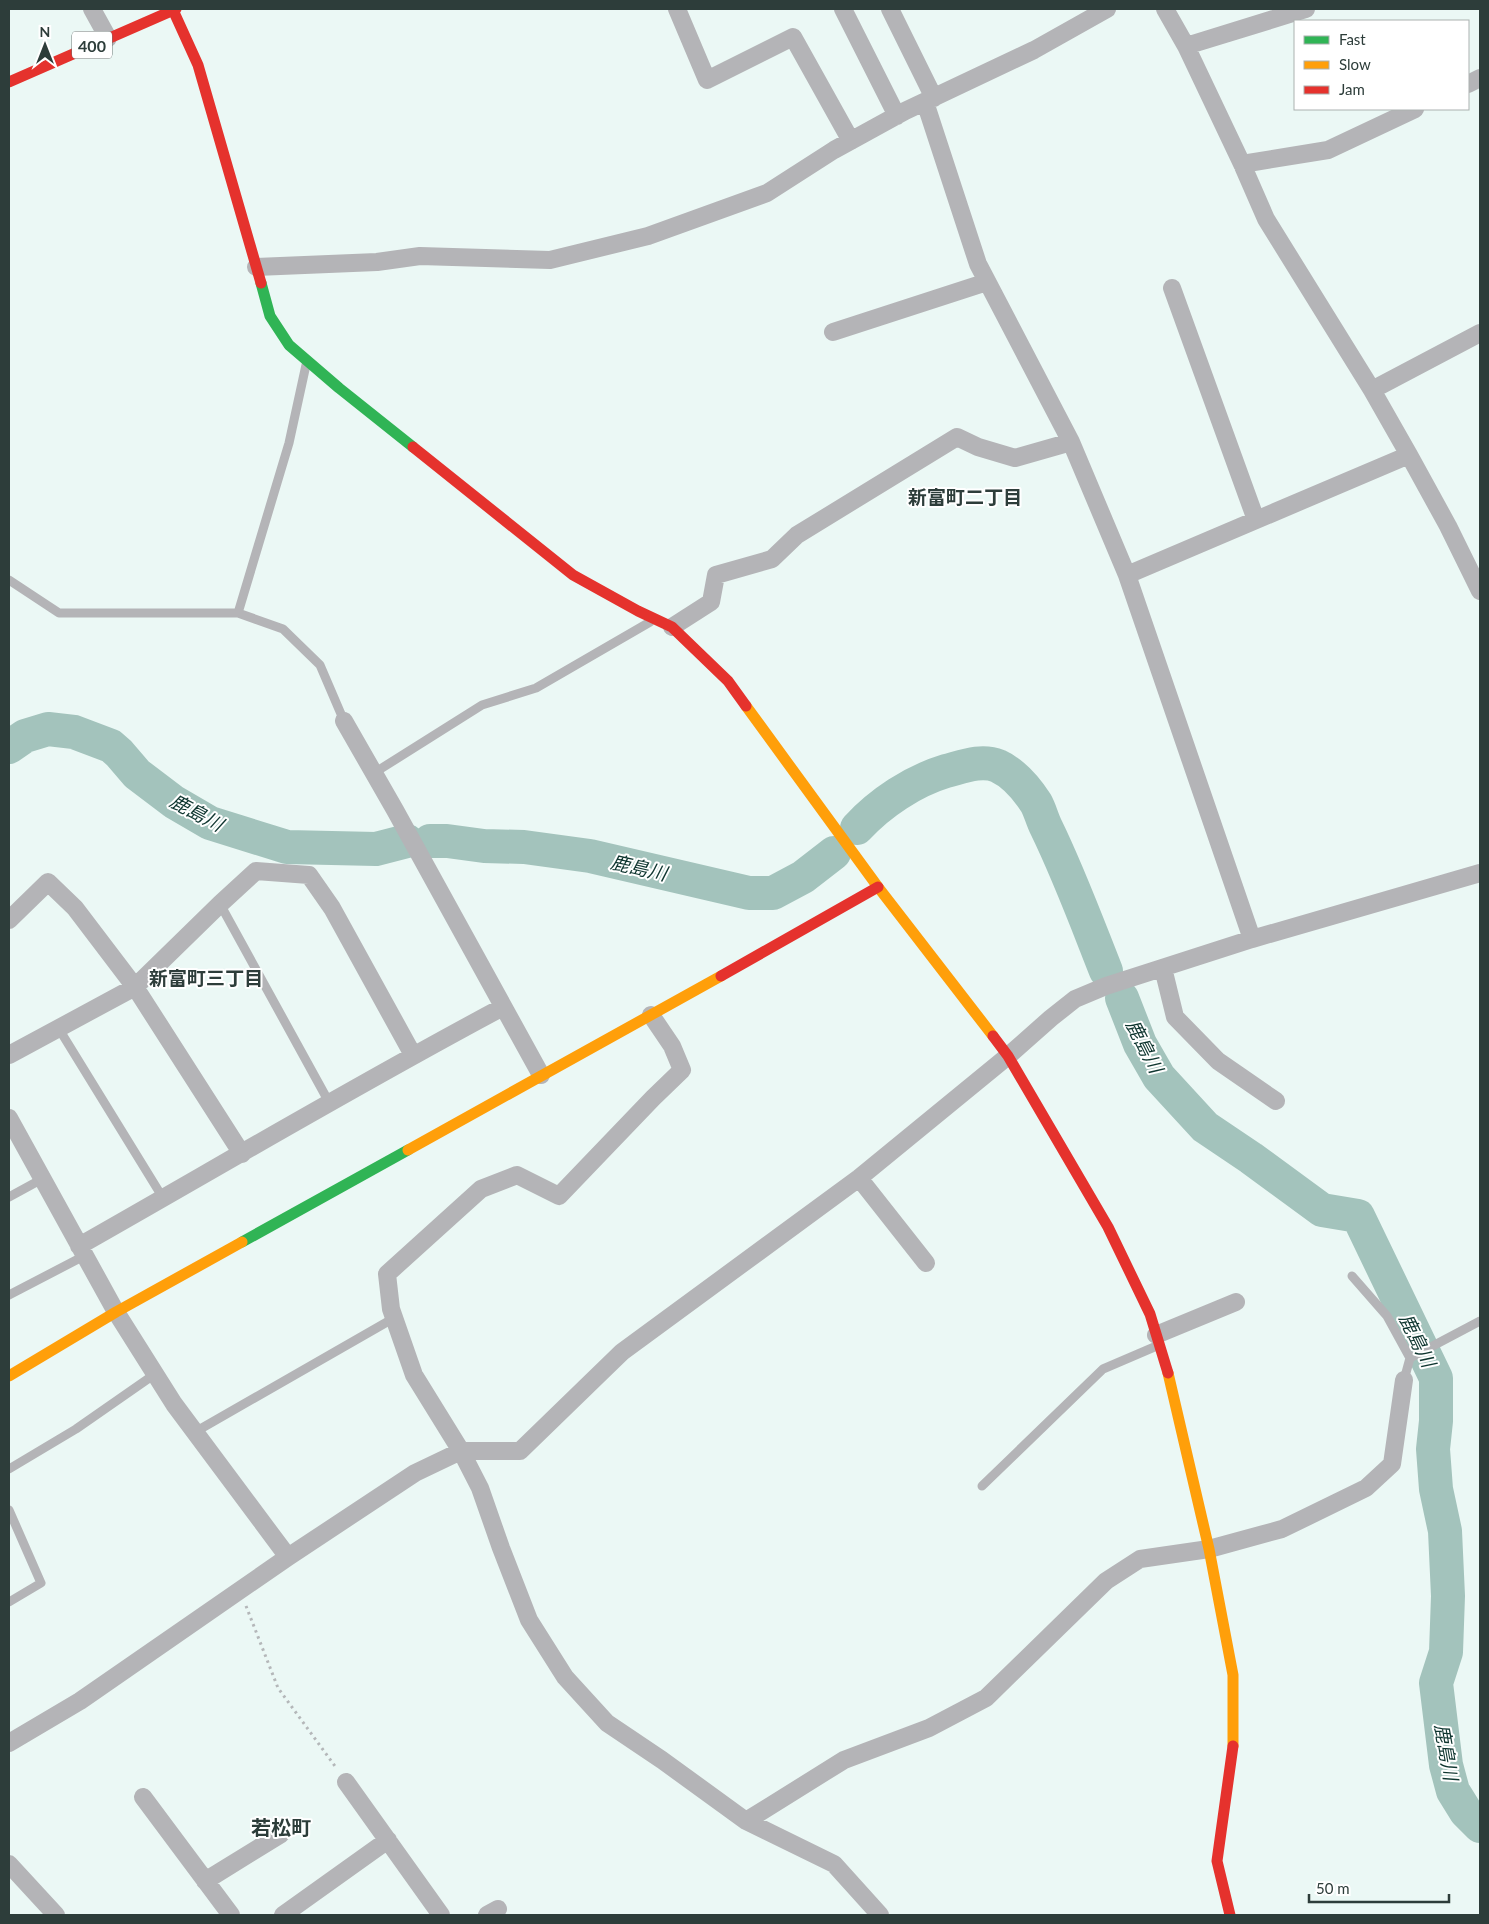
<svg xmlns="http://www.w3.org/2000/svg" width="1489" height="1924" font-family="Lato,'Noto Sans JP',sans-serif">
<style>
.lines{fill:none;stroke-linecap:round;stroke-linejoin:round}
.river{stroke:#a3c3bc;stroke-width:34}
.path{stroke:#b4b7b9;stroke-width:3;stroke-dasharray:2.5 4;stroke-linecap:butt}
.lane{stroke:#b4b4b7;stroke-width:9}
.street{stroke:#b4b4b7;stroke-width:18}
.fast{stroke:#30b455;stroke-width:11}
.slow{stroke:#ff9f0a;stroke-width:11}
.jam{stroke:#e5322d;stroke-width:11}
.labels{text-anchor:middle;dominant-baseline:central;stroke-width:4;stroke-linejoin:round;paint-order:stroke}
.shield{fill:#fff;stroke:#6c7775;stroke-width:1}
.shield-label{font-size:16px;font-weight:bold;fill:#2d3d3a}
.neighbourhood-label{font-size:19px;font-weight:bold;fill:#2d3d3a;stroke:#fff}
.water-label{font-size:19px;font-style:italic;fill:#0e352f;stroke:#fff}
.quarter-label{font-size:20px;font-weight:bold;fill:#2d3d3a;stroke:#fff}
</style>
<rect width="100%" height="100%" fill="#ebf8f5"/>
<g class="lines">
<path class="river" d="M 9,747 L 25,736 L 48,729 L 74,732 L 111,746 L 119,753 L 137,774 L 174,802 L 210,823 L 287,847 L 376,849 L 407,841
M 857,828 C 880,803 913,781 946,771 C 962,767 981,759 998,766 C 1013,773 1027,789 1036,803 C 1040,810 1042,819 1046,827 C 1069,874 1087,923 1106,971
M 430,841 L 447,841 L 484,846 L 524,847 L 590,856 L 749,893 L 773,893 L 803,877 L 834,853
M 1122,998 L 1140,1044 L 1159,1077 L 1205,1127 L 1251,1158 L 1322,1210 L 1358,1216 L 1436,1378 L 1436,1421 L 1433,1449 L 1436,1489 L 1445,1531 L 1448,1596 L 1446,1652 L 1436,1683 L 1446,1765 L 1453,1791 L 1466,1812 L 1480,1826"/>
<path class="path" d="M 246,1606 L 278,1688 L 337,1769"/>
<path class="lane" d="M 9,580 L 59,613 L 238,613 L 283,629 L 320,665 L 344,721
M 238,613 L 289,443 L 306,365
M 374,773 L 482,705 L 536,688 L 650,622
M 220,904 L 330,1104
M 59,1029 L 163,1198
M 9,1197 L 42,1179
M 1352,1276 L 1387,1316 L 1410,1358 L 1404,1380
M 9,1295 L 84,1256
M 1410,1358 L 1480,1321
M 195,1432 L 394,1318
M 9,1469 L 76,1429 L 155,1374
M 982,1486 L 1103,1369 L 1159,1345
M 9,1510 L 41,1583 L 9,1602"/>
<path class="street" d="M 92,9 L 108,38
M 677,9 L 707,80 L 793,37 L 851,141
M 843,9 L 897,116
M 890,9 L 934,98
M 1165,9 L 1186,46 L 1242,164 L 1266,219 L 1372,390 L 1409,455 L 1448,526 L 1480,591
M 1186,46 L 1306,9
M 1468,84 L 1480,78
M 925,102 L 978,264 L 1071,442
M 1242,164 L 1328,150 L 1415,109
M 256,267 L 377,262 L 420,256 L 550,260 L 648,236 L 767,193 L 834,150 L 905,111 L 1034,50 L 1107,9
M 1172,288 L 1256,520
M 833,332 L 987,282
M 1372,390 L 1480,333
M 1127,575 L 1409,455
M 672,627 L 711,602 L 716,575 L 772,559 L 797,535 L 957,437 L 978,447 L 1015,458 L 1071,442 L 1127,575 L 1252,939
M 344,721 L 395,810 L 541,1075
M 9,920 L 48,882 L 75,908 L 135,987 L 242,1154
M 1163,968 L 1175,1017 L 1218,1061 L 1276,1101
M 651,1015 L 672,1046 L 682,1070 L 653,1098 L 559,1196 L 517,1175 L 481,1189 L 387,1274 L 391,1309 L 414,1375 L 461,1451 L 480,1488 L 501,1548 L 529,1620 L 565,1677 L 607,1723 L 662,1760 L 746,1821 L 834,1864 L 880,1915
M 9,1055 L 135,987 L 220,904 L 256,871 L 309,875 L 332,908 L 413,1055
M 9,1118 L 116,1312 L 174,1404 L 288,1557
M 859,1178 L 926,1263
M 79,1246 C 220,1166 360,1083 503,1007
M 1156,1335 L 1236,1302
M 9,1743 L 80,1701 L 288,1557 L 415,1473 L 461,1451 L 520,1451 L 622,1352 L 859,1178 L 1008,1056 L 1051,1018 L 1075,999 L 1106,986 L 1252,939 L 1480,873
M 346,1782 L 441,1915
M 143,1797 L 231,1915
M 746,1821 L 844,1760 L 929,1728 L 986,1698 L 1106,1581 L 1140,1559 L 1209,1549 L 1282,1529 L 1366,1488 L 1392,1464 L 1404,1380
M 9,1864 L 56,1915
M 205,1881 L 281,1834
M 283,1915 L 388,1840
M 487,1915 L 498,1909"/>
<path class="fast" d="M 261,283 L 270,316 L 289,345 L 339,388 L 413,447
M 242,1242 L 408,1150"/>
<path class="slow" d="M 746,706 L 878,887 L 993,1036
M 408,1150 L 721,976
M 1168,1373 L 1209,1549 L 1233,1675 L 1233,1746
M 9,1376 L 116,1312 L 242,1242"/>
<path class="jam" d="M 173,10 L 198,65 L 261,283
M 9,82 L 176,9
M 413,447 L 573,575 L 638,611 L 672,627 L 728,681 L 746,706
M 721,976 L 878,887
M 993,1036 L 1008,1056 L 1108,1227 L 1150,1314 L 1168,1373
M 1230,1915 L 1217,1861 L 1233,1746"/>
</g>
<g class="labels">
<rect class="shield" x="72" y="31.5" width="40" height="27" rx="4"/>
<g class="shield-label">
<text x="92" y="45">400</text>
</g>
<g class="neighbourhood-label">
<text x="965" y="496">新富町二丁目</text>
<text x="206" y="977">新富町三丁目</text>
</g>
<g class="water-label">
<text transform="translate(197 812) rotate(28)">鹿島川</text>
<text transform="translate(639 867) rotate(13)">鹿島川</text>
<text transform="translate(1145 1046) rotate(63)">鹿島川</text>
<text transform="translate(1418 1340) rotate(64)">鹿島川</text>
<text transform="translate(1447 1752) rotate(80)">鹿島川</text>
</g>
<g class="quarter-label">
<text x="281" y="1827">若松町</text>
</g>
</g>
<rect width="1489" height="1924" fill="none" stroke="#2d3d3a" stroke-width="20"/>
<rect x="1294" y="20" width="175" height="90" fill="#ffffff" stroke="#abb1b0"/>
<rect x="1304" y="36" width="25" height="8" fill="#30b455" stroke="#abb1b0"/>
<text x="1339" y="45" font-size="15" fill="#2d3d3a">Fast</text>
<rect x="1304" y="61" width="25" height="8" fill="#ff9f0a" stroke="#abb1b0"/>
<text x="1339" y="70" font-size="15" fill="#2d3d3a">Slow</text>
<rect x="1304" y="86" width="25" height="8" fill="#e5322d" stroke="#abb1b0"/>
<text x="1339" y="95" font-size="15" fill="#2d3d3a">Jam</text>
<g transform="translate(45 45)" stroke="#ffffff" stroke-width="4" paint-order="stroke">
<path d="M0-4L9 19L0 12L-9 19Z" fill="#2d3d3a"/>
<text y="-8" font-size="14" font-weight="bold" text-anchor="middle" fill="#2d3d3a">N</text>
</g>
<path d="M1309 1894v8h140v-8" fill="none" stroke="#2d3d3a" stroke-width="2.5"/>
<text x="1316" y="1894" font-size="15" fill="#2d3d3a" stroke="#ffffff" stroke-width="4" paint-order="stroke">50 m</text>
</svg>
